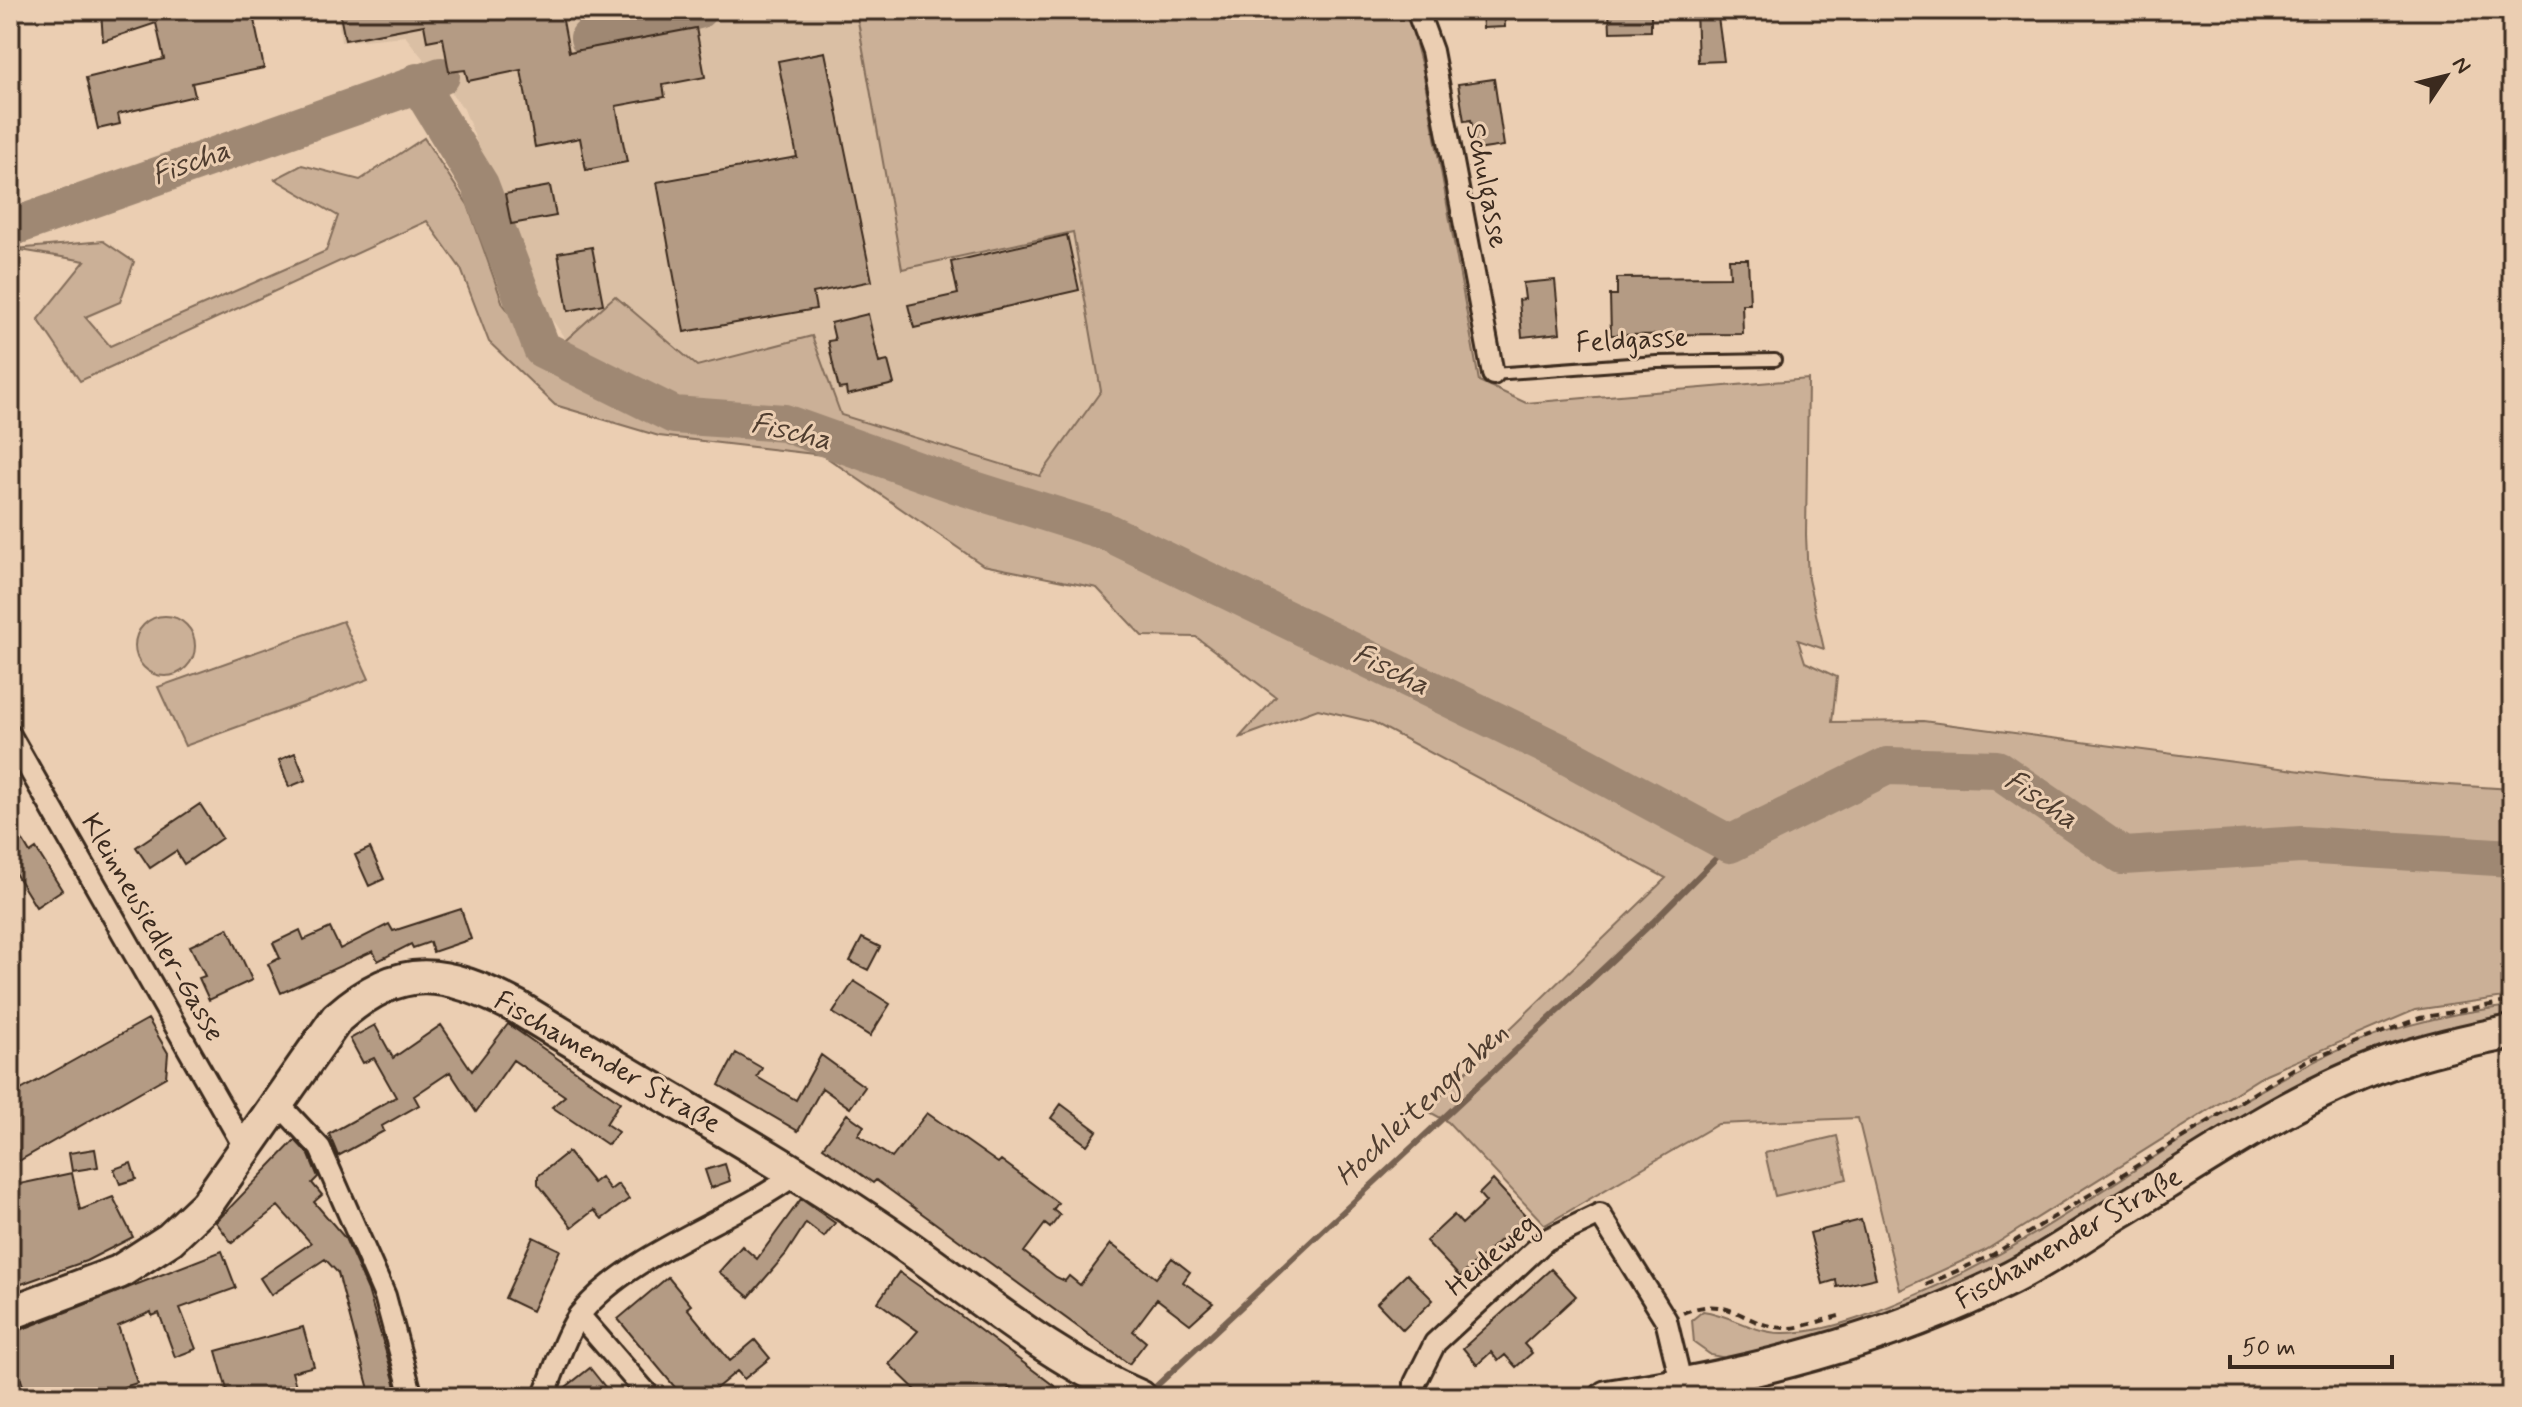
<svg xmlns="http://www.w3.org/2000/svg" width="2522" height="1407" font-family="Mynerve,sans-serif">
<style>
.built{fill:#dabfa4}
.green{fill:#cbb097;stroke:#836d5a;stroke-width:2}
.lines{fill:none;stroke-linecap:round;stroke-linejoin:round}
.stream{stroke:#776251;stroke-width:6}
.river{stroke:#9f8873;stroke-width:38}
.building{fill:#b49b84;stroke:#3b2a1e;stroke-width:2}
.service-casing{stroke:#3b2a1e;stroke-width:16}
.minor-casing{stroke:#3b2a1e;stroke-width:26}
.primary-casing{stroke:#3b2a1e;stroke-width:38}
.path{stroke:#3b2a1e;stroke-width:4;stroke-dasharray:8 6;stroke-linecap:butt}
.service{stroke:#ebceb2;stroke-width:10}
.minor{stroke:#ebceb2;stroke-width:20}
.primary{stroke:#ebceb2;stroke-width:32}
.labels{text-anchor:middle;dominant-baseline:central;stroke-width:6;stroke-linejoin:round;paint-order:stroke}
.street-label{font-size:28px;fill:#3b2a1e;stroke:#ebceb2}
.water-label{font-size:30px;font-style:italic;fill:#4f3d2f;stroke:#ebceb2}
</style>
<rect width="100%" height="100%" fill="#ebceb2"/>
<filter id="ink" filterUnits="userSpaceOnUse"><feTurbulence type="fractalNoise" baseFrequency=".0125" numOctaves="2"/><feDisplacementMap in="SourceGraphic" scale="16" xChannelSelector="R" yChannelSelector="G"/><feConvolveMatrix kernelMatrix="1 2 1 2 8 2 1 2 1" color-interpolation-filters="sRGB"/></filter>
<g filter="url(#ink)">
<path class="built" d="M 337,10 L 856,10 L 873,99 L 1072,232 L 1102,391 L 1040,476 L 841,415 L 812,336 L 697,366 L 615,296 L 566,340 L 537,298 L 464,109 L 405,36 L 341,42 Z"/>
<path class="green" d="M 856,10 L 1407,10 L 1423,71 L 1479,381 L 1526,403 L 1808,379 L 1806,535 L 1808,579 L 1824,649 L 1798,640 L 1805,662 L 1837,677 L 1832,722 L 1923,721 L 2370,780 L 2512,789 L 2512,996 L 2415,1010 L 2266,1074 L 1986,1250 L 1900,1290 L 1858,1118 L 1718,1124 L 1545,1225 L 1448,1122 L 1426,1110 L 1666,878 L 1373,722 L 1318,709 L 1239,738 L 1276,697 L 1196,637 L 1142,636 L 1097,588 L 983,565 L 823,455 L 659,436 L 555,405 L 489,342 L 461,269 L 427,221 L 80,381 L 38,319 L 85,261 L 15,249 L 103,241 L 134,262 L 120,302 L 85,317 L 110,346 L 326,251 L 338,216 L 275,179 L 302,165 L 360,180 L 424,138 L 468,205 L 503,304 L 551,365 L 566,340 L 615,296 L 697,366 L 812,336 L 841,415 L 1040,476 L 1101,391 L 1073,232 L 902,269 Z
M135 646a30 30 0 1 1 60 0a30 30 0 1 1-60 0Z
M 343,621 L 369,679 L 185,746 L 158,687 Z
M 2512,1006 L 2512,1020 L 2474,1028 L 2056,1238 L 1940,1300 L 1808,1341 L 1726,1358 L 1711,1355 L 1694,1343 L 1692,1320 L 1703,1311 C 1732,1315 1755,1334 1784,1333 C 1831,1333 1881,1310 1923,1292 C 2061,1232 2176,1132 2309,1064 C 2371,1032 2443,1013 2512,1006 Z
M 1837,1136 L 1847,1179 L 1775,1196 L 1765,1153 Z"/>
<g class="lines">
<path class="stream" d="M 1150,1392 L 1653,922 L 1730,844"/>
<path class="river" d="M 589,38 L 698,10
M 417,82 L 480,185 L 542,349 L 674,415 L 784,423 L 955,484 L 1105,531 L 1560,752 L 1730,844 L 1887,766 L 1997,769 L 2123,856 L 2301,845 L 2512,858
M 10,228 L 441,76"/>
</g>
<path class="building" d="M 101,10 L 199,10 L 201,17 L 252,10 L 264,68 L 192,83 L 195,96 L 118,114 L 120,124 L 98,129 L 86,78 L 164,59 L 156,23 L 103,41 Z
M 339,10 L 561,10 L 569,52 L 696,28 L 705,77 L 663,85 L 665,97 L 616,106 L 627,162 L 586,170 L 580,138 L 535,147 L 521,70 L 468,81 L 465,70 L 449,72 L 443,38 L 427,41 L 424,25 L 345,40 Z
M 1482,10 L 1504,10 L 1505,27 L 1483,28 Z
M 1609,10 L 1651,10 L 1651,31 L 1610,32 Z
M 1696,10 L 1717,10 L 1724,61 L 1698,62 Z
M 825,52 L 872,281 L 813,293 L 816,309 L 684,332 L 657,182 L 797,157 L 778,61 Z
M 1494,79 L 1504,146 L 1476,150 L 1471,120 L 1464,121 L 1458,84 Z
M 550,186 L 556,216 L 511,224 L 505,194 Z
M 1067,235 L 1079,290 L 914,328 L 908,305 L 958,294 L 951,262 Z
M 592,247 L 603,304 L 568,311 L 558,253 Z
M 1729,259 L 1748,259 L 1750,304 L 1742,304 L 1743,334 L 1611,335 L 1610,295 L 1617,295 L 1617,278 L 1730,277 Z
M 1555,280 L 1560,333 L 1522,337 L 1519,300 L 1525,299 L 1523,283 Z
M 868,314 L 879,363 L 888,361 L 894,384 L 847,395 L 846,388 L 839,389 L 834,369 L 828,341 L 835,340 L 831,323 Z
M 295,753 L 306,780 L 289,787 L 279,760 Z
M 200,804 L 222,838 L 184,864 L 176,851 L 150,868 L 136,847 Z
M 10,819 L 30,853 L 36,849 L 62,890 L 36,907 L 10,865 Z
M 370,848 L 384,879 L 369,886 L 355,855 Z
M 461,909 L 471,939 L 433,952 L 430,942 L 413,948 L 411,944 L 378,961 L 373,951 L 281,993 L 268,964 L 280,958 L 273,943 L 300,930 L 304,940 L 330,928 L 340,949 L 389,924 L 393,931 Z
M 228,928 L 252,980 L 209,1000 L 199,978 L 205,976 L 190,946 Z
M 862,938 L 880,947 L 868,970 L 850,961 Z
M 854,981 L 890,1004 L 870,1036 L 833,1013 Z
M 148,1019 L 168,1053 L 166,1077 L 10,1166 L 10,1096 Z
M 508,1024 L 620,1102 L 606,1124 L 618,1132 L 608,1145 L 552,1107 L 565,1096 L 513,1060 L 476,1112 L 450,1072 L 414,1096 L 419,1105 L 382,1126 L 384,1131 L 338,1156 L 329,1134 L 396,1097 L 374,1058 L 363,1063 L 350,1039 L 375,1025 L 393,1058 L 441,1025 L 472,1071 Z
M 736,1053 L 762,1068 L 757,1077 L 796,1100 L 821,1055 L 865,1087 L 850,1108 L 822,1088 L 798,1131 L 719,1085 Z
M 1061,1104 L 1097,1131 L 1087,1145 L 1051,1118 Z
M 927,1113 L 998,1163 L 1001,1160 L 1058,1203 L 1053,1210 L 1060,1215 L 1050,1228 L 1045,1224 L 1024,1252 L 1056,1277 L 1065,1281 L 1069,1276 L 1080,1285 L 1111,1244 L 1156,1278 L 1172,1258 L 1190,1272 L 1183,1282 L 1213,1303 L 1190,1324 L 1157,1299 L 1133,1331 L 1146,1342 L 1129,1364 L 876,1180 L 873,1183 L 823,1147 L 847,1114 L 864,1126 L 858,1135 L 892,1158 Z
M 295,1140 L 309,1155 L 318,1177 L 312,1183 L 322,1195 L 314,1202 L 345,1238 L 368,1290 L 399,1397 L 371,1397 L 338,1273 L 325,1259 L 271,1295 L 260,1278 L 311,1243 L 278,1206 L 232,1243 L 216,1222 Z
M 95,1149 L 98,1167 L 72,1171 L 69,1153 Z
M 568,1152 L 593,1183 L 601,1177 L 610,1190 L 618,1184 L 629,1199 L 602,1219 L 594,1210 L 572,1227 L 538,1184 L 538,1176 Z
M 131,1163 L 136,1179 L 120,1184 L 114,1169 Z
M 725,1164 L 730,1181 L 711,1188 L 705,1170 Z
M 72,1173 L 80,1210 L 113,1197 L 133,1237 L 86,1261 L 10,1288 L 10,1260 L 19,1257 L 10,1229 L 10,1186 Z
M 1493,1180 L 1526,1216 L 1460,1277 L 1426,1241 L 1454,1215 L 1462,1224 L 1486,1202 L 1479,1194 Z
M 801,1199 L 835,1223 L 824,1237 L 806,1223 L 786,1254 L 749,1297 L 719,1272 L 742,1246 L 757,1259 Z
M 1861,1220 L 1876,1278 L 1837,1287 L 1836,1280 L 1823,1284 L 1810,1233 Z
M 533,1237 L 560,1250 L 532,1311 L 505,1298 Z
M 222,1251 L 236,1288 L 180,1308 L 196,1349 L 175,1357 L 159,1313 L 152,1316 L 151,1312 L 118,1326 L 137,1383 L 124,1387 L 128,1397 L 36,1397 L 33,1387 L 25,1390 L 15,1365 L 10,1368 L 10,1334 Z
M 1551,1269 L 1576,1296 L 1524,1344 L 1532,1353 L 1516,1367 L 1505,1355 L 1498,1361 L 1491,1352 L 1477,1365 L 1463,1348 Z
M 899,1272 L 949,1307 L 1069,1397 L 1023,1397 L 1010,1387 L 1002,1397 L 923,1397 L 889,1364 L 918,1331 L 878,1302 Z
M 1407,1274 L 1433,1300 L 1403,1330 L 1377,1303 Z
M 668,1277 L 691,1305 L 687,1308 L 730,1361 L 755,1340 L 770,1358 L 744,1379 L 737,1371 L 706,1397 L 683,1397 L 618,1319 Z
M 303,1327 L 314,1366 L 292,1372 L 299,1397 L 229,1397 L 216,1351 Z
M 590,1368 L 613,1397 L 573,1397 L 566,1387 Z"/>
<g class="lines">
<defs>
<path id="service" d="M 1493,374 L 1657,362 L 1775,360"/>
<path id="minor" d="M 1417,10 L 1432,51 L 1493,374
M 10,735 L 246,1150
M 277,1102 L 320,1148 L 385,1296 L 412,1397
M 579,1315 L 650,1397
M 543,1397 C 555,1371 564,1335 581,1313 C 631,1252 731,1222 796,1174
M 1415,1397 L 1415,1383 L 1435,1343 L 1546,1240 L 1600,1214 L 1666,1320 L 1682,1386"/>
<path id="primary" d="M 10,1313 L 119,1272 L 170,1239 L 206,1205 L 337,1018 C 402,961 444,970 517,1007 C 636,1081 759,1147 876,1225 C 965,1284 1042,1355 1140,1397
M 1607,1397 C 1748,1376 1884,1342 2011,1278 C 2048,1259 2084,1234 2119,1212 C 2206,1159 2293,1097 2389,1063 C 2430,1049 2470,1040 2512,1032"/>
</defs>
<use href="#service" class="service-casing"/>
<use href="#minor" class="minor-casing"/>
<use href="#primary" class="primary-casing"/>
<path class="path" d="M 1926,1285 L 1994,1254 L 2306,1061 L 2420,1018 L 2512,1001
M 1683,1313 C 1730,1293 1741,1325 1784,1328 C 1800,1329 1822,1320 1839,1316"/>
<use href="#service" class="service"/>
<use href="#minor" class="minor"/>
<use href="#primary" class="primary"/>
</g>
</g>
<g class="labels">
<g class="street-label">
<text transform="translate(1486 186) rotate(79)">Schulgasse</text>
<text transform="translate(1632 341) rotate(-3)">Feldgasse</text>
<text transform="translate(152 928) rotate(60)">Kleinneusiedler-Gasse</text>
<text transform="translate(607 1063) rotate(30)">Fischamender Straße</text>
<text transform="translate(2069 1239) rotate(-30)">Fischamender Straße</text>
<text transform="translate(1492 1256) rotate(-41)">Heideweg</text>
</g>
<g class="water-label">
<text transform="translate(191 163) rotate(-20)">Fischa</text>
<text transform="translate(791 432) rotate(13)">Fischa</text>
<text transform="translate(1391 670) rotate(26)">Fischa</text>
<text transform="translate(2041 800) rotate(34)">Fischa</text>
<text transform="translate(1422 1105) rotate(-43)">Hochleitengraben</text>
</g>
</g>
<rect width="2522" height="1407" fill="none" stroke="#ebceb2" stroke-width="40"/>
<rect x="20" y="20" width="2482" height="1367" fill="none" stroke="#3b2a1e" stroke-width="3" filter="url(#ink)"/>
<g transform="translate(2446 76) rotate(55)" stroke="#ebceb2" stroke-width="6" paint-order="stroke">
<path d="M0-6L14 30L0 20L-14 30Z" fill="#3b2a1e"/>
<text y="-12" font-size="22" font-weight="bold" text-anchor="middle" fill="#3b2a1e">N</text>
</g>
<path d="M2230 1355v12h162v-12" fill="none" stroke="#3b2a1e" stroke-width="4"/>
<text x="2242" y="1355" font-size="24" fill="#3b2a1e" stroke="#ebceb2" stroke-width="6" paint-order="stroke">50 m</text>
</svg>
